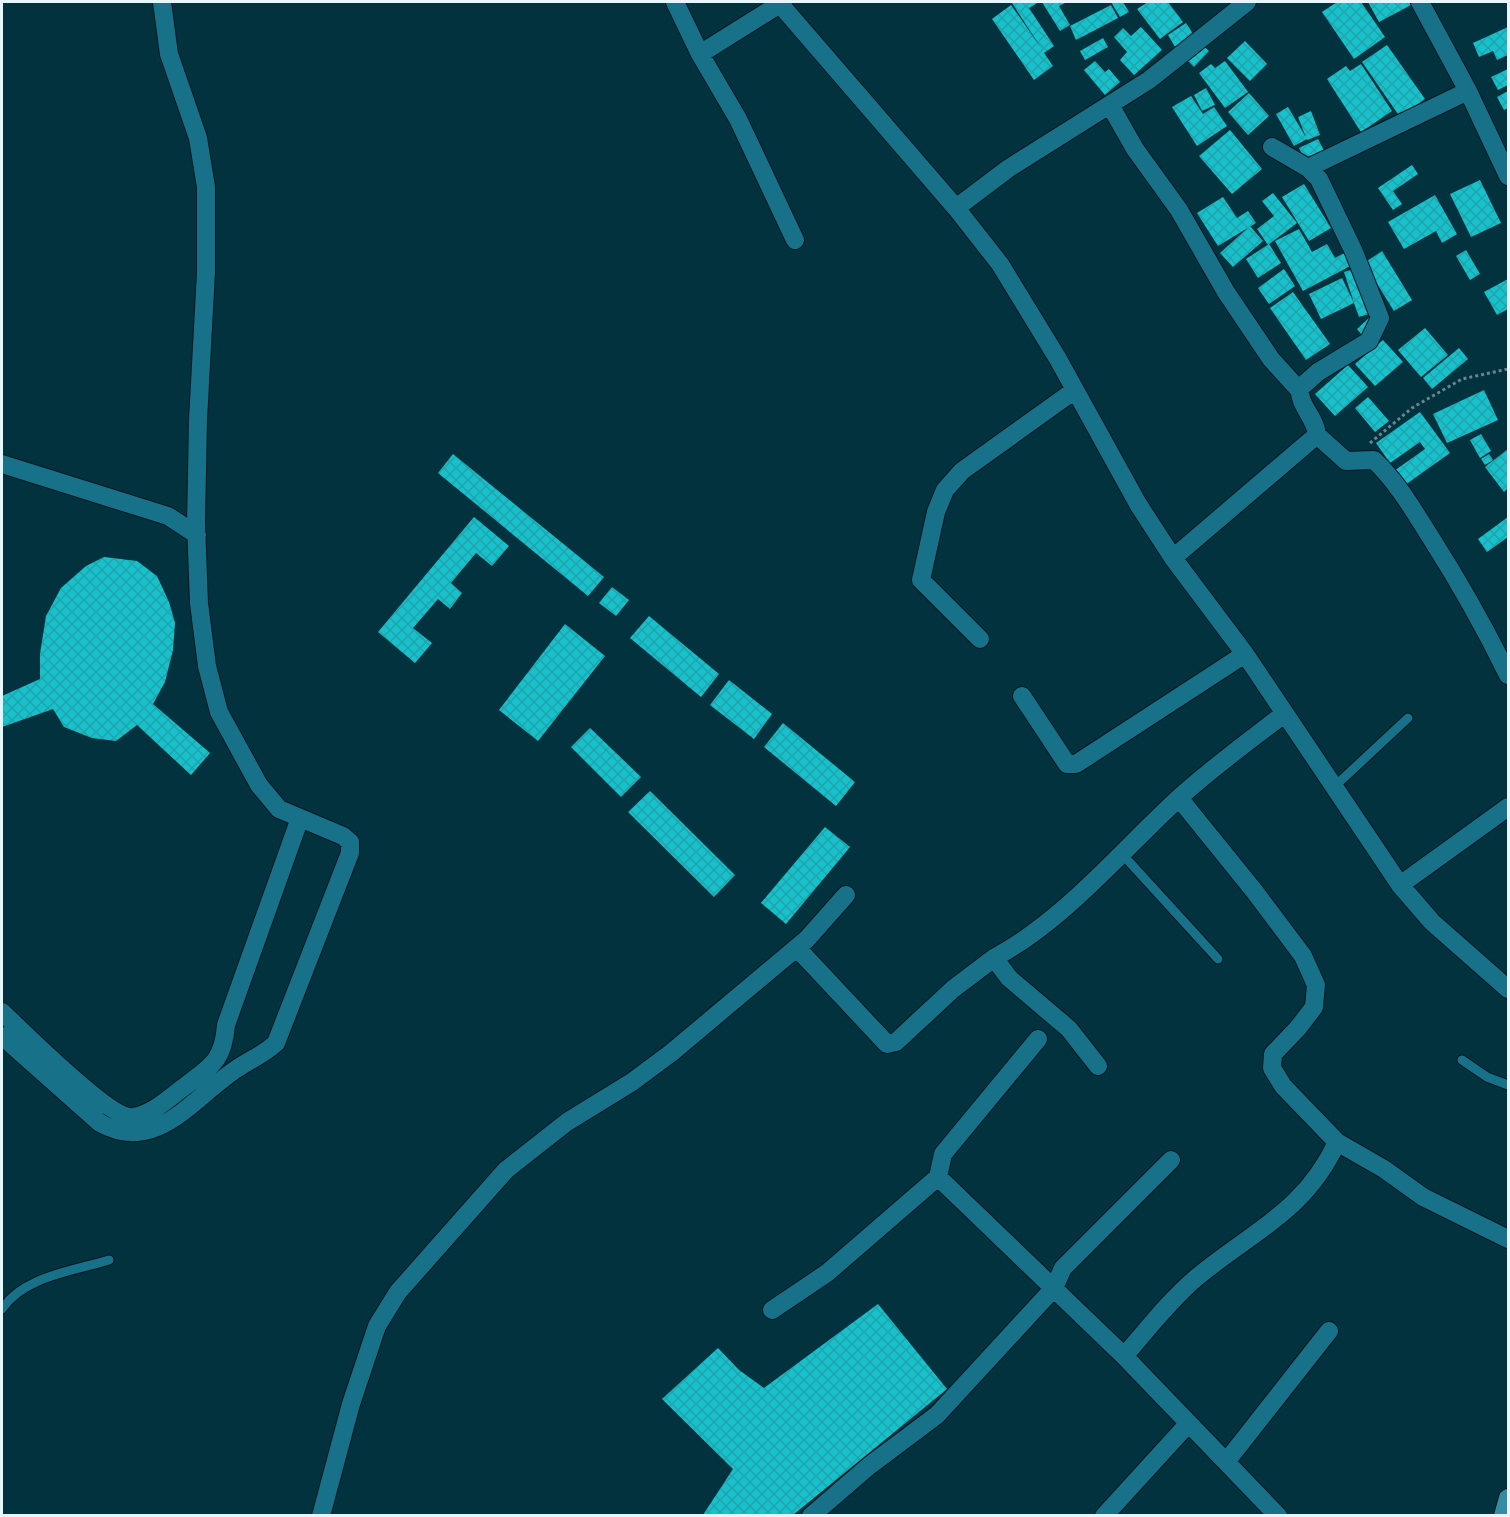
<svg xmlns="http://www.w3.org/2000/svg" width="1510" height="1517" font-family="Ubuntu,sans-serif">
<style>
.building{fill:url(#building-cross-hatch)}
.lines{fill:none;stroke-linecap:round;stroke-linejoin:round}
.lane-casing{stroke:#011820;stroke-width:11}
.street-casing{stroke:#011820;stroke-width:20}
.secondary-casing{stroke:#011820;stroke-width:20}
.path{stroke:#678891;stroke-width:3;stroke-dasharray:3 3;stroke-linecap:butt}
.lane{stroke:#177189;stroke-width:9}
.street{stroke:#177189;stroke-width:18}
.secondary{stroke:#328ca6;stroke-width:18}
</style>
<defs>
<pattern id="building-cross-hatch" width="8" height="8" patternUnits="userSpaceOnUse" patternTransform="scale(1.5)"><rect width="8" height="8" fill="#16c1cb"/><path d="M0 0l8 8M0 8l8-8" fill="none" stroke="#22a3ab"/></pattern>
</defs>
<rect width="100%" height="100%" fill="#03323f"/>
<path class="building" d="M 1015,2 L 1039,2 L 1029,8 L 1054,46 L 1044,53 L 1053,66 L 1034,80 L 992,19 L 1011,5 L 1042,49 L 1012,3 Z
M 1042,2 L 1067,2 L 1059,6 L 1070,25 L 1060,31 Z
M 1111,2 L 1123,2 L 1129,12 L 1120,17 Z
M 1148,2 L 1168,2 L 1183,22 L 1160,39 L 1137,9 Z
M 1337,2 L 1361,2 L 1385,37 L 1354,59 L 1322,12 Z
M 1368,2 L 1409,2 L 1411,5 L 1379,22 Z
M 1111,5 L 1118,18 L 1076,40 L 1070,26 Z
M 1186,23 L 1197,40 L 1178,52 L 1168,35 Z
M 1141,27 L 1162,50 L 1134,75 L 1120,60 L 1127,52 L 1114,37 L 1123,28 L 1131,36 Z
M 1508,27 L 1508,55 L 1497,60 L 1493,51 L 1479,57 L 1473,43 Z
M 1103,38 L 1108,47 L 1085,60 L 1080,51 Z
M 1245,41 L 1267,64 L 1250,81 L 1227,58 Z
M 1201,44 L 1209,51 L 1194,67 L 1186,59 Z
M 1387,45 L 1425,99 L 1400,117 L 1362,62 Z
M 1095,61 L 1105,72 L 1109,69 L 1120,82 L 1105,95 L 1084,70 Z
M 1225,61 L 1248,92 L 1225,108 L 1199,73 L 1211,64 L 1215,68 Z
M 1361,64 L 1392,111 L 1361,132 L 1327,79 L 1346,66 L 1350,71 Z
M 1508,69 L 1508,85 L 1498,90 L 1491,77 Z
M 1206,88 L 1215,105 L 1202,111 L 1194,95 Z
M 1508,91 L 1508,108 L 1504,110 L 1497,97 Z
M 1249,93 L 1269,116 L 1248,135 L 1228,112 Z
M 1191,96 L 1203,114 L 1214,107 L 1227,126 L 1197,146 L 1172,107 Z
M 1288,107 L 1307,139 L 1294,146 L 1276,114 Z
M 1311,111 L 1320,135 L 1307,140 L 1298,117 Z
M 1230,130 L 1262,169 L 1232,194 L 1199,156 Z
M 1318,139 L 1327,156 L 1307,165 L 1299,148 Z
M 1412,165 L 1418,174 L 1393,191 L 1402,204 L 1393,210 L 1378,188 Z
M 1480,180 L 1501,223 L 1471,237 L 1450,194 Z
M 1304,184 L 1331,228 L 1309,241 L 1282,197 Z
M 1273,193 L 1297,223 L 1268,245 L 1257,229 L 1274,216 L 1262,201 Z
M 1435,195 L 1457,234 L 1442,243 L 1436,231 L 1404,249 L 1388,222 Z
M 1223,197 L 1237,218 L 1248,211 L 1256,223 L 1218,246 L 1197,213 Z
M 1250,226 L 1263,241 L 1233,267 L 1220,253 Z
M 1299,229 L 1312,252 L 1327,244 L 1335,258 L 1348,251 L 1354,264 L 1303,291 L 1275,241 Z
M 1269,244 L 1281,263 L 1258,278 L 1246,259 Z
M 1466,250 L 1480,274 L 1470,280 L 1456,256 Z
M 1382,251 L 1412,300 L 1394,311 L 1364,263 Z
M 1357,268 L 1372,313 L 1359,317 L 1354,303 L 1321,319 L 1309,294 L 1342,278 L 1354,303 L 1344,272 Z
M 1284,269 L 1295,286 L 1269,304 L 1258,288 Z
M 1508,279 L 1508,309 L 1497,315 L 1484,292 Z
M 1293,292 L 1330,344 L 1306,360 L 1270,308 Z
M 1370,317 L 1375,324 L 1362,335 L 1357,329 Z
M 1425,328 L 1448,355 L 1421,377 L 1398,350 Z
M 1383,340 L 1403,362 L 1375,386 L 1355,364 Z
M 1459,348 L 1468,359 L 1432,389 L 1423,378 Z
M 1348,365 L 1368,387 L 1335,416 L 1315,394 Z
M 1484,390 L 1498,420 L 1447,443 L 1433,414 Z
M 1368,397 L 1389,421 L 1375,432 L 1355,408 Z
M 1420,412 L 1450,453 L 1405,485 L 1394,471 L 1425,449 L 1420,442 L 1390,463 L 1376,443 Z
M 1481,434 L 1491,451 L 1480,458 L 1470,440 Z
M 1508,449 L 1508,488 L 1504,492 L 1485,467 Z
M 453,454 L 604,577 L 588,596 L 438,473 Z
M 1489,454 L 1493,460 L 1485,465 L 1481,459 Z
M 474,517 L 509,546 L 492,566 L 476,553 L 451,583 L 462,593 L 450,609 L 438,599 L 413,628 L 432,643 L 415,663 L 378,632 Z
M 1508,517 L 1508,537 L 1487,552 L 1478,539 Z
M 104,557 L 137,561 L 157,576 L 169,602 L 175,623 L 173,650 L 165,682 L 153,704 L 210,753 L 191,775 L 137,725 L 116,741 L 92,738 L 64,727 L 53,709 L 2,727 L 2,696 L 40,679 L 40,654 L 46,616 L 61,588 L 86,566 Z
M 612,587 L 629,600 L 616,616 L 599,603 Z
M 649,616 L 719,674 L 701,697 L 630,638 Z
M 565,624 L 605,656 L 538,741 L 499,710 Z
M 729,680 L 772,714 L 754,739 L 710,705 Z
M 783,723 L 855,782 L 836,806 L 764,747 Z
M 590,728 L 641,777 L 621,797 L 571,747 Z
M 650,791 L 735,875 L 714,897 L 628,812 Z
M 825,827 L 850,847 L 786,924 L 761,903 Z
M 878,1304 L 947,1389 L 793,1515 L 703,1515 L 733,1469 L 662,1399 L 718,1348 L 739,1370 L 764,1388 Z"/>
<g class="lines">
<defs>
<path id="lane" d="M 1334,787 L 1408,718
M 1123,855 L 1218,959
M 1462,1060 L 1487,1077 L 1508,1085
M 2,1309 C 24,1276 74,1271 109,1260"/>
<path id="street" d="M 675,2 L 700,54 L 738,119 L 795,240
M 1420,2 L 1468,91 L 1508,176
M 780,4 L 956,208 L 1000,264 L 1058,359 L 1138,504 L 1173,558 L 1245,654 L 1400,885 L 1432,922 L 1508,989
M 700,54 L 783,2
M 1110,105 L 1135,149 L 1179,210 L 1226,292 L 1271,359 L 1300,391
M 1272,147 L 1308,168 L 1319,179 L 1354,252 L 1380,318 L 1369,341 L 1318,372 L 1300,388 C 1298,405 1316,418 1317,435
M 1308,168 L 1468,91
M 956,208 L 1009,168 L 1149,80 L 1247,2
M 2,464 L 168,516 L 197,535
M 1173,558 L 1317,435 L 1346,461 L 1374,460 C 1397,482 1414,511 1431,538 C 1459,582 1485,628 1508,675
M 980,639 L 921,580 L 936,512 L 945,490 L 962,471 L 1075,390
M 1022,696 L 1067,764 L 1076,764 L 1245,654
M 1179,798 L 1255,892 L 1303,956 L 1316,985 L 1314,1007 L 1298,1028 L 1273,1054 L 1272,1068 L 1283,1086 L 1337,1142 L 1384,1169 L 1423,1197 L 1508,1239
M 1400,885 L 1508,807
M 797,948 L 887,1044 L 896,1042 L 953,989 L 994,958
M 2,1012 C 22,1031 111,1120 133,1117 C 153,1114 169,1098 184,1087 C 211,1066 223,1062 226,1025 L 300,818
M 2,1036 L 100,1123 C 157,1155 194,1096 238,1068 C 251,1059 263,1055 276,1043 L 350,853 L 350,842 L 343,836 L 279,809 L 259,785 L 219,712 L 207,666 L 199,603 L 196,523 L 198,420 L 206,272 L 206,187 L 198,138 L 169,54 L 162,2
M 1098,1066 L 1069,1029 L 1009,978 L 994,958 C 1065,920 1122,850 1180,797 C 1213,767 1249,741 1284,714
M 938,1177 L 1124,1356 L 1278,1516
M 772,1310 L 827,1273 L 938,1177 L 943,1154 L 1038,1039
M 1124,1356 C 1147,1330 1170,1300 1196,1278 C 1251,1232 1305,1212 1337,1142
M 1226,1462 L 1329,1331
M 321,1516 L 351,1404 L 377,1326 L 398,1292 L 506,1170 L 567,1122 L 632,1082 L 671,1053 L 807,939 L 846,895
M 811,1516 L 869,1466 L 937,1415 L 1054,1288 L 1063,1268 L 1171,1160
M 1104,1516 L 1188,1424"/>
<path id="secondary" d="M 1503,1516 L 1508,1498"/>
</defs>
<use href="#lane" class="lane-casing"/>
<use href="#street" class="street-casing"/>
<use href="#secondary" class="secondary-casing"/>
<path class="path" d="M 1370,443 L 1412,408 L 1462,379 L 1508,369"/>
<use href="#lane" class="lane"/>
<use href="#street" class="street"/>
<use href="#secondary" class="secondary"/>
</g>
<rect width="1510" height="1517" fill="none" stroke="#e7f6fb" stroke-width="6"/>
</svg>
